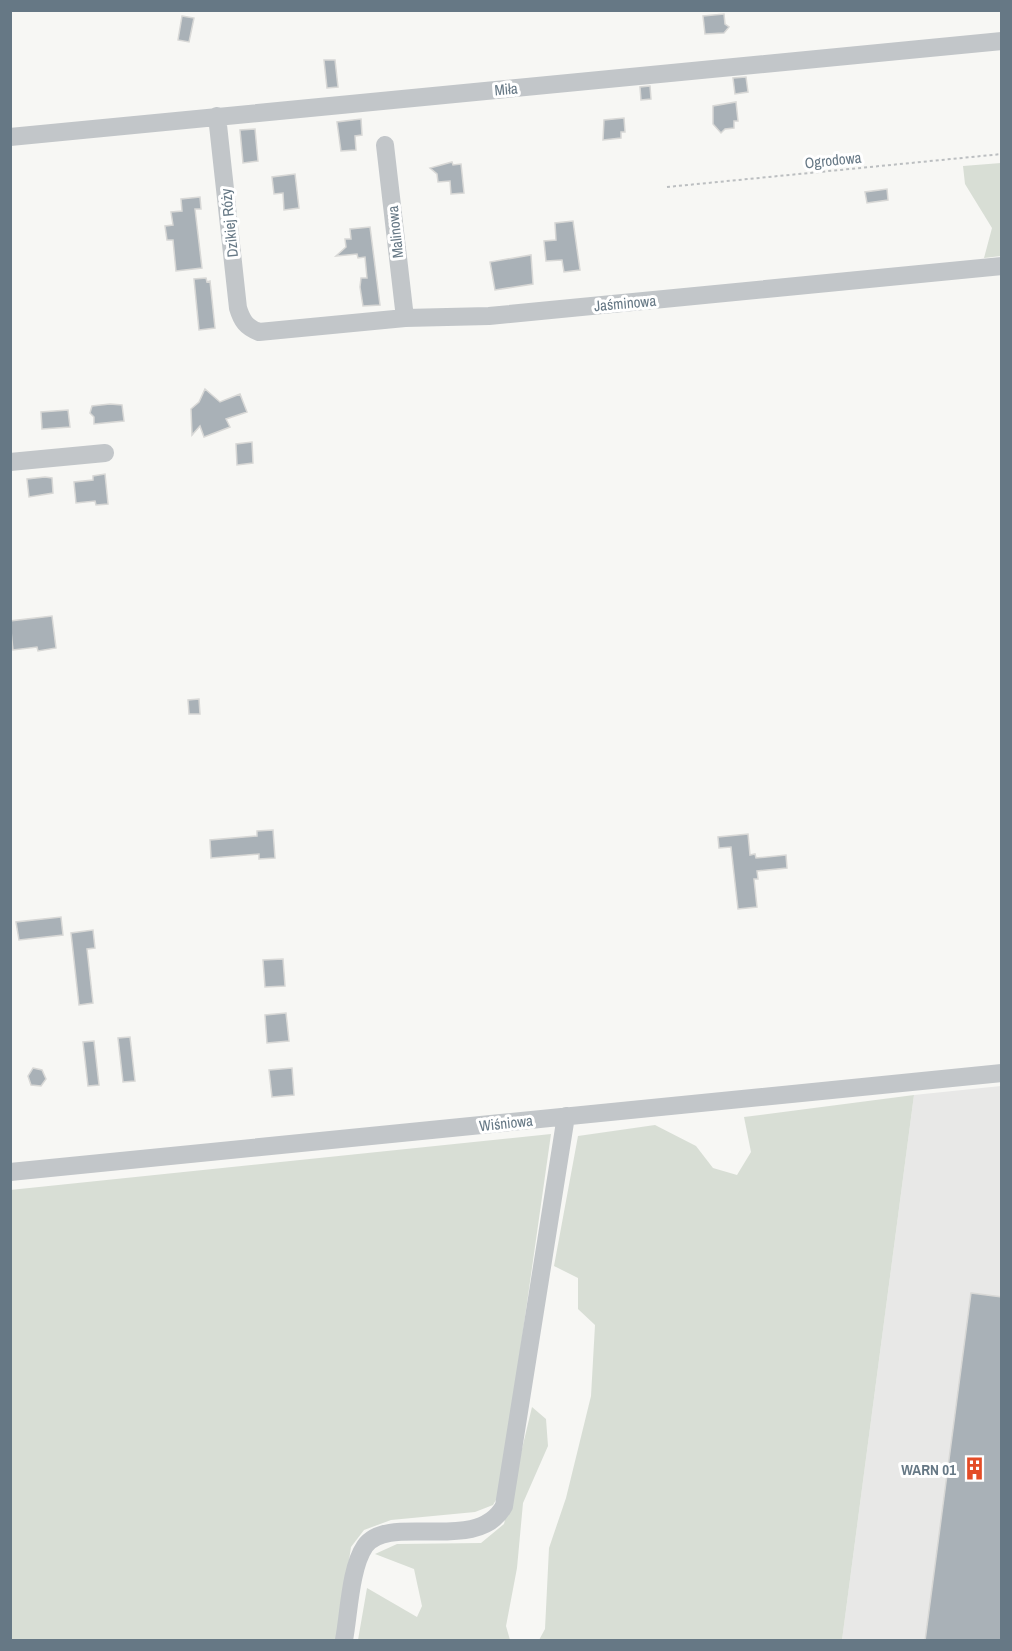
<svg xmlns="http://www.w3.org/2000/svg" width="1012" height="1651" font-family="'Archivo Narrow',sans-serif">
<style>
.built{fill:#e8e8e7}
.green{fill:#d8ded5}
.building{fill:#a9b1b7;stroke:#d8d8d6;stroke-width:1.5}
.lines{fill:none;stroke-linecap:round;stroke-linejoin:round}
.path{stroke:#bcbfc1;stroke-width:2;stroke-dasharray:3 3;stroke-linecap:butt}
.minor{stroke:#c2c6c9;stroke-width:18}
.labels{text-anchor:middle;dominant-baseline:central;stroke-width:6;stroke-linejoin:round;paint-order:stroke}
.street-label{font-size:15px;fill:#667885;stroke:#fff}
.poi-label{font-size:15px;font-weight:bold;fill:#667885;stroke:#fff;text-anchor:end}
</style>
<rect width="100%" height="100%" fill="#f7f7f4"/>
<path class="built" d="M 1001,1086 L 1001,1640 L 842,1640 L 914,1095 Z"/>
<path class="green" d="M 1001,163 L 1001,256 L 984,258 L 992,228 L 965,184 L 963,166 Z
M 914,1095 L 842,1640 L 539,1640 L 545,1629 L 549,1548 L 566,1498 L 591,1396 L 595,1325 L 578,1309 L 578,1278 L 554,1266 L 578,1136 L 655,1125 L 696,1146 L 713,1168 L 737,1175 L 751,1152 L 744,1117 Z
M 551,1134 L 500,1493 L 493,1505 L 475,1512 L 391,1520 L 364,1530 L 351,1547 L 337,1640 L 11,1640 L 10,1190 Z
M 532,1407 L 546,1419 L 548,1446 L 523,1503 L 517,1568 L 506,1626 L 510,1640 L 358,1640 L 367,1588 L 417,1617 L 422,1606 L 414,1569 L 375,1554 L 397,1544 L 481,1543 L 504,1524 Z"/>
<path class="building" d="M 724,14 L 725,24 L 729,27 L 724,33 L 705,34 L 703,16 Z
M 182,16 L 194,18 L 189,42 L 178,40 Z
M 324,60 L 335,60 L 338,87 L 327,88 Z
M 746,77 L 748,92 L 735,94 L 733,78 Z
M 650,86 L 651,99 L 641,100 L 640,87 Z
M 736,102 L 738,121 L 734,121 L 734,128 L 725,129 L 721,133 L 713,124 L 713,106 Z
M 624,118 L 625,132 L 621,132 L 621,138 L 603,140 L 604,120 Z
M 361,119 L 362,135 L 355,136 L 356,150 L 341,151 L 337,122 Z
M 255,129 L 258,161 L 243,163 L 240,130 Z
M 452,162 L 453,165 L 461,164 L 464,193 L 451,194 L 450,181 L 438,182 L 437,174 L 430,168 Z
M 295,174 L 299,208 L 284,210 L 283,193 L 274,194 L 272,177 Z
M 887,189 L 888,200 L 867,203 L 865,192 Z
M 200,197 L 201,209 L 195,209 L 202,268 L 176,271 L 173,240 L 167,240 L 165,226 L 173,225 L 171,212 L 182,211 L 181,199 Z
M 573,221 L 580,270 L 564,272 L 562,260 L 546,261 L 544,241 L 556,240 L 555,223 Z
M 370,227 L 380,305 L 363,306 L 360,287 L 361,278 L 367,278 L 365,257 L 358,258 L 357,254 L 336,256 L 346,247 L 345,239 L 351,239 L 350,229 Z
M 531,255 L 533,284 L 495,290 L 490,262 Z
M 206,278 L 207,282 L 210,281 L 215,328 L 199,330 L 194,279 Z
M 205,389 L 220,402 L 240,394 L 247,412 L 226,419 L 230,427 L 204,437 L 200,426 L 192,435 L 191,409 L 199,402 Z
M 110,404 L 122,405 L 124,421 L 94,424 L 94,417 L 90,413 L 92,406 Z
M 68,410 L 70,427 L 42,429 L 41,412 Z
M 252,442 L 253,463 L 237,465 L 236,444 Z
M 105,474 L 108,504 L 96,505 L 95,501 L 76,503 L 74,482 L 93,480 L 93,476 Z
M 45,477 L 52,478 L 53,493 L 29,497 L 27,479 Z
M 52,616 L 56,648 L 38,651 L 37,647 L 13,650 L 10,621 Z
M 199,699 L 200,714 L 189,714 L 188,700 Z
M 273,830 L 275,858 L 259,859 L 259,854 L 211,858 L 210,840 L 257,836 L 257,831 Z
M 748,834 L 750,855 L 755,854 L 756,858 L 786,855 L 787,868 L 757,871 L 758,879 L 754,879 L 757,907 L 738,909 L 731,847 L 719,848 L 718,837 Z
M 61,917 L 63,935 L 19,940 L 16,922 Z
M 93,930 L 95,948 L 87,949 L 93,1003 L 79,1005 L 71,933 Z
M 283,959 L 285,986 L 265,987 L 263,960 Z
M 286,1013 L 289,1041 L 267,1043 L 265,1015 Z
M 130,1037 L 135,1081 L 123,1082 L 118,1038 Z
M 94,1041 L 99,1085 L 88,1086 L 83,1042 Z
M 33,1068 L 42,1070 L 46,1079 L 41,1086 L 31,1085 L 28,1076 Z
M 292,1068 L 294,1095 L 272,1097 L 269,1070 Z
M 971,1293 L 1002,1297 L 1002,1641 L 925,1641 Z"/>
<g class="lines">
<path class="path" d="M 667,187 L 1002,154"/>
<path class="minor" d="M 217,116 L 238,308 C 242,321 246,327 259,332 L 405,318 L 489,316 L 1002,266
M 10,137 L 1002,41
M 385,145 L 405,318
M 10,462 L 105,453
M 10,1172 L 1002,1073
M 344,1640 C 349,1614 350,1568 365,1546 C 389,1512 478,1555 504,1506 L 566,1116"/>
</g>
<defs>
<symbol id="building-bare" viewBox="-9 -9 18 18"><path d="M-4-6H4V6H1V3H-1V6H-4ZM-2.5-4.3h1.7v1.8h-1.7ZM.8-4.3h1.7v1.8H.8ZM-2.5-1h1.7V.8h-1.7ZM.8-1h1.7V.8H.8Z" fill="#e34c27" stroke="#fff" stroke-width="2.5" paint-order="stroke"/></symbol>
</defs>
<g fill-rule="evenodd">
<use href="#building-bare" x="958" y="1452" width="33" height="33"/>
</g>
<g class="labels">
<g class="street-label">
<text transform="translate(506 89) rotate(-5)">Miła</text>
<text transform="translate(833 160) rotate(-6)">Ogrodowa</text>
<text transform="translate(229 223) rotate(-96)">Dzikiej Róży</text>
<text transform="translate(395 232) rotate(-96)">Malinowa</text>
<text transform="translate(625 303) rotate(-5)">Jaśminowa</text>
<text transform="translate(506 1123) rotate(-6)">Wiśniowa</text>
</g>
<g class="poi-label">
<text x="956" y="1469">WARN 01</text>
</g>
</g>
<rect width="1012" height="1651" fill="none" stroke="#667885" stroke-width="24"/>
</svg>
